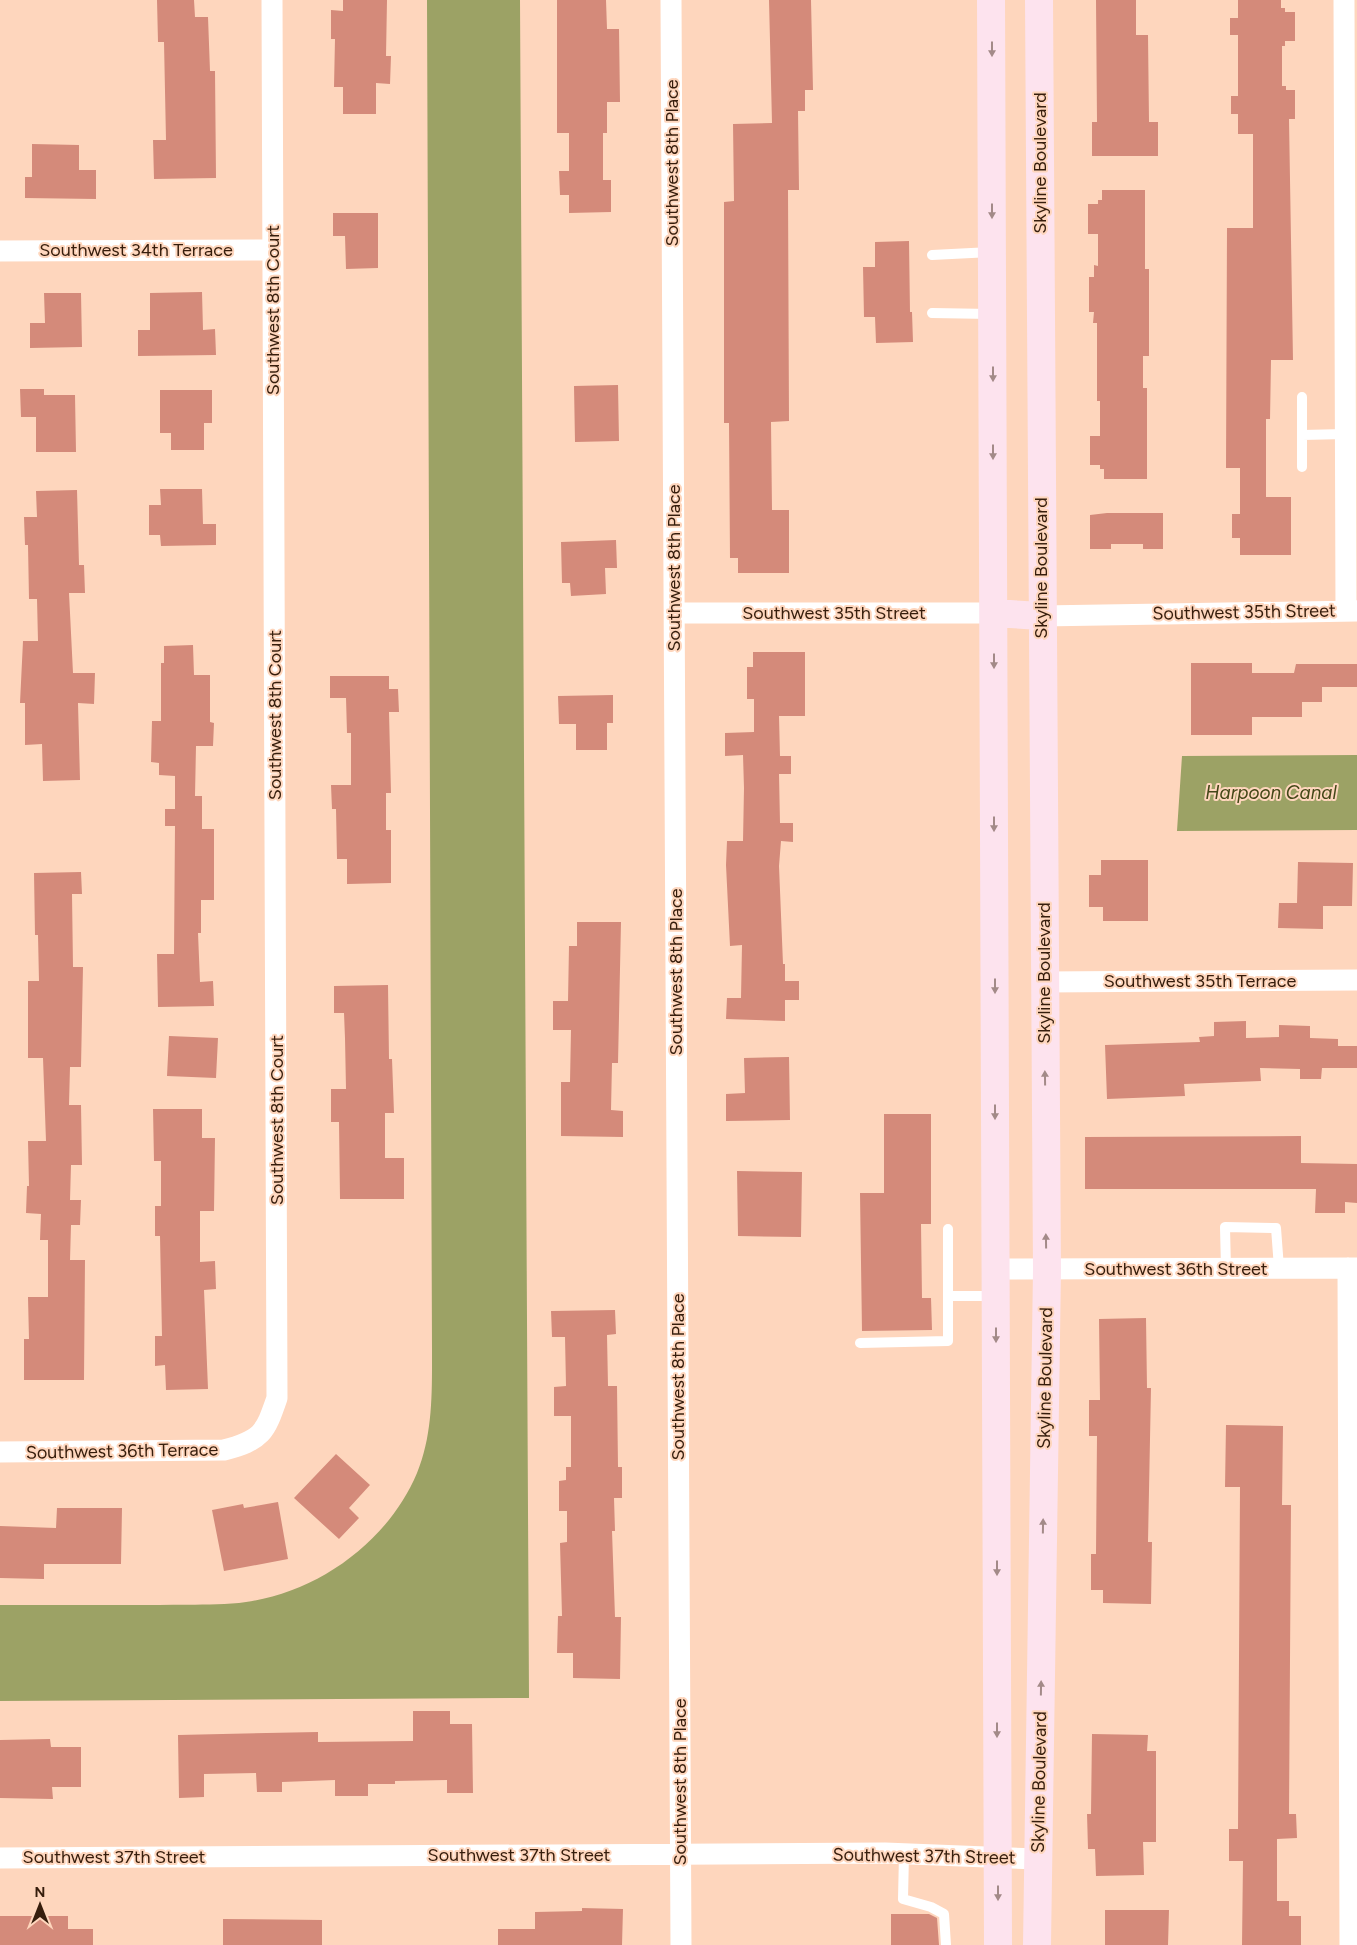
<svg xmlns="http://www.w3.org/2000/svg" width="1357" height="1945" font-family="Figtree,sans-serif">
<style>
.water{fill:#9ca265}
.building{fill:#d48a7a}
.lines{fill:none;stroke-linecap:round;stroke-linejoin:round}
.lane{stroke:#fff;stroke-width:10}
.street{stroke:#fff;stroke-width:21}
.secondary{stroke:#fde3ee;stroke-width:28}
.oneway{fill:#a38a88}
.labels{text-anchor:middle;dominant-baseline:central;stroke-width:4;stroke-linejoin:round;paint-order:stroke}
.street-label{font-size:18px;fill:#361d0c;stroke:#fed6bd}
.water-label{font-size:19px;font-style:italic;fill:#434617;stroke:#fed6bd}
</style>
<rect width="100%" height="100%" fill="#fed6bd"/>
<path class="water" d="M 427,0 L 520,0 L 529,1698 L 0,1701 L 0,1605 C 53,1605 106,1605 159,1605 C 187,1604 218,1606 246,1602 C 318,1592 388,1542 417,1473 C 433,1434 432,1392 432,1350 Z
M 1357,755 L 1357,830 L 1177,831 L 1182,756 Z"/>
<path class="building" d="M 157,0 L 194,0 L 195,17 L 208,17 L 210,71 L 215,71 L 216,178 L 154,179 L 153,140 L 166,140 L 164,42 L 158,42 Z
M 343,0 L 387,0 L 386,56 L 391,56 L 390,84 L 376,83 L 376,114 L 343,114 L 343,87 L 334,87 L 335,39 L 331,39 L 331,10 L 343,11 Z
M 557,0 L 606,0 L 607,29 L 619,29 L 620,102 L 607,102 L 607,133 L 603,133 L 603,180 L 611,180 L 611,212 L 569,213 L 569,195 L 560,195 L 559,171 L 569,171 L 569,133 L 557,133 Z
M 769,0 L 811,0 L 813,90 L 805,90 L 805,111 L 798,111 L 799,190 L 788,190 L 789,421 L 771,422 L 772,510 L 789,510 L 789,573 L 738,573 L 738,558 L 730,558 L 729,423 L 724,423 L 724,202 L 734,201 L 733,124 L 772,123 Z
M 1096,0 L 1136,0 L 1136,35 L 1148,35 L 1149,122 L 1158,122 L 1158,156 L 1092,156 L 1092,122 L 1097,122 Z
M 1238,0 L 1281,0 L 1281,8 L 1285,8 L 1285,12 L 1295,12 L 1295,41 L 1285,41 L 1285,46 L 1282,46 L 1282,86 L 1286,86 L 1286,90 L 1295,90 L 1295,119 L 1289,119 L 1293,360 L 1271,360 L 1270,419 L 1266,419 L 1266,497 L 1291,497 L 1291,555 L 1240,555 L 1240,538 L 1232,538 L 1232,514 L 1240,514 L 1240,468 L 1226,468 L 1227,228 L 1253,228 L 1253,134 L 1238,134 L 1238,114 L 1231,114 L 1231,96 L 1238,96 L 1238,35 L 1230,35 L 1230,18 L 1238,18 Z
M 32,144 L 79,145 L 79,170 L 96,170 L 96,199 L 25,198 L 25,177 L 32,177 Z
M 1102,190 L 1145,190 L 1145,269 L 1149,269 L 1149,356 L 1143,356 L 1143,388 L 1147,388 L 1147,479 L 1104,479 L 1104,469 L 1100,469 L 1100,465 L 1090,465 L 1090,436 L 1100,436 L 1100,401 L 1097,401 L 1097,323 L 1093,323 L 1094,312 L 1089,312 L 1089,277 L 1094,277 L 1094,265 L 1098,266 L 1098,234 L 1088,234 L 1088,204 L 1098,204 L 1098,200 L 1102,200 Z
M 333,213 L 378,213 L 378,268 L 346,269 L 345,236 L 333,236 Z
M 909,241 L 910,312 L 912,312 L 913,342 L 876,343 L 875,317 L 864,317 L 863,267 L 875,267 L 875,242 Z
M 202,292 L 203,330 L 215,329 L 216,355 L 138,356 L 138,330 L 150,330 L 150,293 Z
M 44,293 L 81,293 L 82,347 L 30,348 L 30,323 L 45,323 Z
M 618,385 L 619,441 L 575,442 L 574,386 Z
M 20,389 L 44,389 L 44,395 L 75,395 L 76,452 L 36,452 L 36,417 L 21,417 Z
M 160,390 L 212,390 L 212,423 L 204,423 L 204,450 L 171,450 L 171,433 L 160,433 Z
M 160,489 L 202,489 L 203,524 L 216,524 L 216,545 L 161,546 L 160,535 L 149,535 L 149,505 L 161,505 Z
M 77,490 L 79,565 L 84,565 L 85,593 L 69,593 L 73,673 L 95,673 L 94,704 L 78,703 L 80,780 L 43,781 L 42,744 L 25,745 L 25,703 L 20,703 L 23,641 L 38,641 L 37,599 L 29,599 L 28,545 L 25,545 L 24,517 L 37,517 L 36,491 Z
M 1107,513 L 1163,513 L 1163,549 L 1143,549 L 1143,544 L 1111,544 L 1111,549 L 1090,549 L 1090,515 Z
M 616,540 L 617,568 L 605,568 L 606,594 L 571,596 L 570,583 L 562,583 L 561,542 Z
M 193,645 L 194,675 L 210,675 L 210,722 L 214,723 L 213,746 L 196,746 L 195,796 L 202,796 L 202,829 L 214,829 L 214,900 L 201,900 L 201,933 L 198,933 L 200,982 L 213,981 L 214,1006 L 158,1007 L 157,954 L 174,954 L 175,826 L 165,826 L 165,809 L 175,809 L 175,776 L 159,775 L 159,763 L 151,762 L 152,721 L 161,721 L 161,663 L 164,663 L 164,646 Z
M 753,652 L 805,652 L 805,716 L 779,716 L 780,756 L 791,756 L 791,774 L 779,774 L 780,823 L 793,823 L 793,842 L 781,841 L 779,866 L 783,964 L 785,964 L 785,981 L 799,981 L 799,1000 L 785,1000 L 785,1021 L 726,1019 L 727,998 L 741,998 L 742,945 L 730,946 L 726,865 L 727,841 L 743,841 L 744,788 L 743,755 L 725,756 L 725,733 L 754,732 L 754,699 L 747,699 L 747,667 L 753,667 Z
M 1191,663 L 1252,663 L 1252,673 L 1294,673 L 1296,664 L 1357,664 L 1357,687 L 1322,687 L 1322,702 L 1302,702 L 1302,717 L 1252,717 L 1252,735 L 1191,735 Z
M 330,676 L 389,676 L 389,689 L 398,689 L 399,712 L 389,712 L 391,793 L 386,793 L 386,830 L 391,830 L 391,883 L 347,884 L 347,859 L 337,859 L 336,809 L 332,809 L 331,785 L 351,785 L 351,733 L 347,733 L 346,698 L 330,698 Z
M 613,695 L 613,723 L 607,723 L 607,750 L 576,750 L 576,724 L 559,724 L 558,696 Z
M 1101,860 L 1148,860 L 1148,921 L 1103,921 L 1103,907 L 1089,907 L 1089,875 L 1101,875 Z
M 1298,862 L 1353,863 L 1352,906 L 1323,906 L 1323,929 L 1278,928 L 1279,903 L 1297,903 Z
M 81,872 L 82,894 L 72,894 L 73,967 L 83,967 L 81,1067 L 70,1067 L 69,1105 L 81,1105 L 82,1165 L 71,1165 L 70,1200 L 81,1200 L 80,1225 L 71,1225 L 70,1260 L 85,1260 L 84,1380 L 24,1380 L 24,1339 L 29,1339 L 28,1297 L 48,1297 L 48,1240 L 40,1240 L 41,1214 L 26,1213 L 27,1186 L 29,1186 L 28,1141 L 46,1141 L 43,1058 L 28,1058 L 28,981 L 39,981 L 38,935 L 35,935 L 34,873 Z
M 577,922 L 621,922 L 618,1063 L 612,1063 L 611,1110 L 623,1111 L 623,1137 L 561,1136 L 561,1082 L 570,1082 L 571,1030 L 553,1030 L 553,1001 L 568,1001 L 569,946 L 577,946 Z
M 388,985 L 389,1059 L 392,1059 L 394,1113 L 385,1113 L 385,1158 L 404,1158 L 404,1199 L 340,1199 L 339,1122 L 331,1122 L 331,1089 L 346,1089 L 345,1038 L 344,1013 L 334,1013 L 334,986 Z
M 1246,1021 L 1246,1038 L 1279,1037 L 1279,1025 L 1310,1026 L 1310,1038 L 1338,1039 L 1338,1046 L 1357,1046 L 1357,1068 L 1322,1068 L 1321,1079 L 1300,1079 L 1300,1069 L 1260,1068 L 1261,1081 L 1184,1084 L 1185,1096 L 1107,1099 L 1105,1045 L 1200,1042 L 1199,1037 L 1214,1036 L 1214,1022 Z
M 169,1036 L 218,1038 L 216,1078 L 167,1076 Z
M 789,1057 L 790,1120 L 726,1121 L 726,1094 L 745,1093 L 744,1058 Z
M 153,1109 L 202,1109 L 202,1138 L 215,1138 L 214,1211 L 200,1211 L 200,1262 L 215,1261 L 216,1289 L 204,1290 L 208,1389 L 166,1390 L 165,1365 L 155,1366 L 155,1336 L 162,1336 L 160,1236 L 155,1236 L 155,1206 L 161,1206 L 161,1161 L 154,1161 Z
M 884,1114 L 931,1114 L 931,1224 L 921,1224 L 922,1298 L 931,1298 L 932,1330 L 862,1331 L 860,1193 L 884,1193 Z
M 1301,1136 L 1301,1163 L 1357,1164 L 1357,1203 L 1345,1202 L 1345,1213 L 1315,1213 L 1316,1189 L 1085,1189 L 1085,1137 Z
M 737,1171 L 802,1172 L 801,1237 L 738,1236 Z
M 615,1310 L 616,1334 L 607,1335 L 608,1386 L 617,1386 L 618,1467 L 622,1467 L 622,1498 L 614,1498 L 615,1531 L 612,1531 L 615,1617 L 621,1617 L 620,1679 L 573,1678 L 573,1653 L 557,1653 L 558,1616 L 562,1616 L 560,1543 L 567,1542 L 567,1511 L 559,1511 L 559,1481 L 566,1480 L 566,1467 L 571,1467 L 571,1416 L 554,1416 L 554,1387 L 566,1386 L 565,1337 L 552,1337 L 551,1311 Z
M 1146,1318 L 1147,1388 L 1151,1388 L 1148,1542 L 1152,1542 L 1151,1604 L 1103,1603 L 1103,1590 L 1091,1590 L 1091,1554 L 1096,1554 L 1097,1436 L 1089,1436 L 1089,1400 L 1100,1400 L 1099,1319 Z
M 1226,1425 L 1283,1426 L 1282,1505 L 1291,1505 L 1289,1814 L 1296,1814 L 1297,1838 L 1277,1839 L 1277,1901 L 1289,1901 L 1289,1916 L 1301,1916 L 1301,1945 L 1242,1945 L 1243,1861 L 1229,1861 L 1229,1829 L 1238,1829 L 1240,1487 L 1225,1487 Z
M 336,1454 L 370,1485 L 349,1508 L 359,1518 L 339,1539 L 294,1498 Z
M 278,1502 L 288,1559 L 224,1571 L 212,1510 L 243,1504 L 244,1508 Z
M 57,1508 L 122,1508 L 121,1564 L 44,1564 L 44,1579 L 0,1578 L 0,1526 L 56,1528 Z
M 413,1711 L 450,1711 L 450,1724 L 472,1724 L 473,1793 L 447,1793 L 447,1780 L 395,1781 L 395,1784 L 368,1784 L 368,1796 L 335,1796 L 335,1780 L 282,1782 L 282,1792 L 257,1792 L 256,1773 L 204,1774 L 204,1797 L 179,1798 L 178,1735 L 318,1732 L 318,1742 L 413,1741 Z
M 1092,1734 L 1148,1735 L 1147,1751 L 1156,1751 L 1156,1842 L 1143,1842 L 1144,1875 L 1096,1876 L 1095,1849 L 1088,1849 L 1087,1814 L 1091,1814 Z
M 50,1739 L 51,1747 L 81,1747 L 81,1787 L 52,1787 L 53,1799 L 0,1798 L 0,1740 Z
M 582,1908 L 623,1909 L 622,1945 L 498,1945 L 498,1929 L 535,1929 L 535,1912 L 582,1911 Z
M 1105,1910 L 1169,1910 L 1168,1945 L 1105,1945 Z
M 891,1914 L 929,1914 L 937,1918 L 939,1945 L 891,1945 Z
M 0,1916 L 68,1916 L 68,1929 L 93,1929 L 93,1945 L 0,1945 Z
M 223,1919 L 322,1920 L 322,1945 L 223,1945 Z"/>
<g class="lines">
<path class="lane" d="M 932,255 L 991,252
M 932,313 L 991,314
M 1302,397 L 1302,435 L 1345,434
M 1302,467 L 1302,435
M 948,1229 L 948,1296
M 1226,1269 L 1225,1227 L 1276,1228 L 1279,1268
M 860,1343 L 948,1341 L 948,1296 L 995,1296
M 904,1854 L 903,1899 L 931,1907 L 944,1914 L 946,1945"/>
<path class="street" d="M 671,0 L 681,1945
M 1344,0 L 1346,611
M 0,251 L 273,250
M 674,613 L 994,613
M 1041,616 L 1357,611
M 1044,982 L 1357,980
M 1348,1268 L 1350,1945
M 996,1269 L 1357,1268
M 0,1452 L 224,1450 C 262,1440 265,1433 277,1398 L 272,0
M 0,1858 L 885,1853 L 1038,1859"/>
<path class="secondary" d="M 991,0 L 998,1945
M 994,613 L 1041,616
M 1037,1945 L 1047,1270 L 1039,0"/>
</g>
<defs><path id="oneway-solid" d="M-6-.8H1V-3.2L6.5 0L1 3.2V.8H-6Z" transform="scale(1.25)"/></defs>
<g class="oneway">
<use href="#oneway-solid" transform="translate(992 49) rotate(90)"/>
<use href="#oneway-solid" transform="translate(992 211) rotate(90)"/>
<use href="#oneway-solid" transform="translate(993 374) rotate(90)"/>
<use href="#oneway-solid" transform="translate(993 452) rotate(90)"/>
<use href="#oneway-solid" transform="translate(994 661) rotate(90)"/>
<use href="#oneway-solid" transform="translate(994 824) rotate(90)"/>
<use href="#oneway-solid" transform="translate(995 986) rotate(90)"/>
<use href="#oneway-solid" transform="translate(1045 1078) rotate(-91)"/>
<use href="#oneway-solid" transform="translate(995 1112) rotate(90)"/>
<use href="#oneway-solid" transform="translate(1046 1241) rotate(-91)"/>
<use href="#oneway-solid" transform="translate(996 1335) rotate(90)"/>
<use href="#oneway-solid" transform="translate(1043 1526) rotate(-89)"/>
<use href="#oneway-solid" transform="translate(997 1568) rotate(90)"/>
<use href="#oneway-solid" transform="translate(1041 1688) rotate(-89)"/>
<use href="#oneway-solid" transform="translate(997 1730) rotate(90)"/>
<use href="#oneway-solid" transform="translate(998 1893) rotate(90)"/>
</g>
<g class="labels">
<g class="street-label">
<text transform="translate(672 163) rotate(-90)">Southwest 8th Place</text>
<text transform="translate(1040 163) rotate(-90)">Skyline Boulevard</text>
<text x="136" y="250">Southwest 34th Terrace</text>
<text transform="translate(273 310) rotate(-90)">Southwest 8th Court</text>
<text transform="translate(674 568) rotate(-90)">Southwest 8th Place</text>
<text transform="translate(1041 568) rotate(-90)">Skyline Boulevard</text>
<text transform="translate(1244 612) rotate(-1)">Southwest 35th Street</text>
<text x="834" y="613">Southwest 35th Street</text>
<text transform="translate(275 715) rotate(-90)">Southwest 8th Court</text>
<text transform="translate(676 972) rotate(-90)">Southwest 8th Place</text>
<text transform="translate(1044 973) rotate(-90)">Skyline Boulevard</text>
<text x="1200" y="981">Southwest 35th Terrace</text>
<text transform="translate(277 1120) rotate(-90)">Southwest 8th Court</text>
<text x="1176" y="1269">Southwest 36th Street</text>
<text transform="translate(678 1377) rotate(-90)">Southwest 8th Place</text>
<text transform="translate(1045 1378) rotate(-89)">Skyline Boulevard</text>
<text transform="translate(122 1451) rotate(-1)">Southwest 36th Terrace</text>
<text transform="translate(680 1782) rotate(-90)">Southwest 8th Place</text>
<text transform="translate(1039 1782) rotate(-89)">Skyline Boulevard</text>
<text x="519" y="1855">Southwest 37th Street</text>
<text transform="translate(924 1856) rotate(1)">Southwest 37th Street</text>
<text x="114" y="1857">Southwest 37th Street</text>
</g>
<g class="water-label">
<text x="1271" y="792">Harpoon Canal</text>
</g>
</g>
<g transform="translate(40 1905)" stroke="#fed6bd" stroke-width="4" paint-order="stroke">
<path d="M0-4L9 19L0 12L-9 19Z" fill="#361d0c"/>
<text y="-8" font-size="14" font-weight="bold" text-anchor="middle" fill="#361d0c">N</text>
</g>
</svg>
